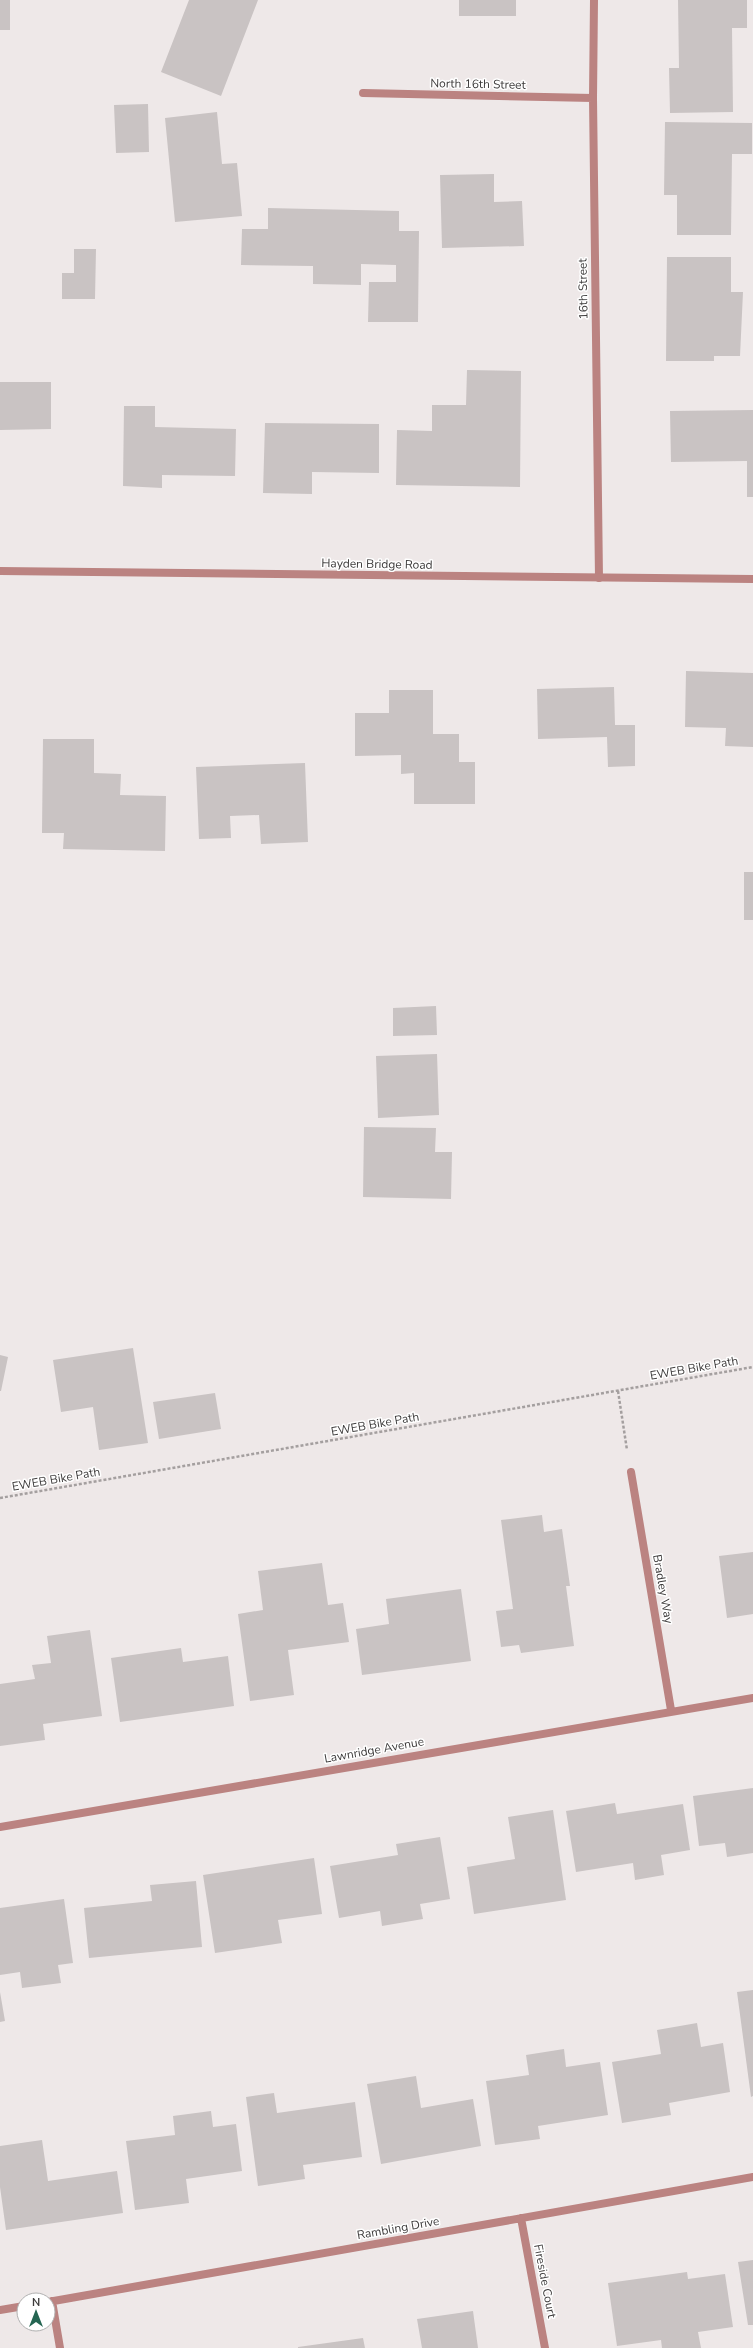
<svg xmlns="http://www.w3.org/2000/svg" width="753" height="2348" font-family="'Nunito Sans',sans-serif">
<style>
.building{fill:#c9c3c3}
.lines{fill:none;stroke-linecap:round;stroke-linejoin:round}
.path{stroke:#a49f9f;stroke-width:2.5;stroke-dasharray:3 2;stroke-linecap:butt}
.minor{stroke:#bb8381;stroke-width:8}
.tertiary{stroke:#bb8381;stroke-width:8}
.labels{text-anchor:middle;dominant-baseline:central;stroke-width:3;stroke-linejoin:round;paint-order:stroke}
.street-label{font-size:12px;fill:#3d3b3b;stroke:#fff}
</style>
<rect width="100%" height="100%" fill="#eee8e8"/>
<path class="building" d="M 0,0 L 10,0 L 10,30 L 0,30 Z
M 189,0 L 258,0 L 221,96 L 161,72 Z
M 459,0 L 516,0 L 516,16 L 459,16 Z
M 678,0 L 747,0 L 747,28 L 732,28 L 733,112 L 670,113 L 669,68 L 679,68 Z
M 148,104 L 149,152 L 116,153 L 114,105 Z
M 217,112 L 222,164 L 237,163 L 242,216 L 175,222 L 165,118 Z
M 665,122 L 752,123 L 752,154 L 732,154 L 731,235 L 677,235 L 677,195 L 664,195 Z
M 494,174 L 494,202 L 522,201 L 524,246 L 442,248 L 440,175 Z
M 268,208 L 399,211 L 399,231 L 419,231 L 418,322 L 368,322 L 369,282 L 396,282 L 396,265 L 361,264 L 361,285 L 313,284 L 313,266 L 241,265 L 242,229 L 268,229 Z
M 74,249 L 96,249 L 95,299 L 62,299 L 62,273 L 74,273 Z
M 667,257 L 731,257 L 731,292 L 743,292 L 740,356 L 714,356 L 714,361 L 666,361 Z
M 467,370 L 521,371 L 520,487 L 396,485 L 397,430 L 432,431 L 432,405 L 466,405 Z
M 0,382 L 51,382 L 51,429 L 0,430 Z
M 124,406 L 155,406 L 155,427 L 236,429 L 235,476 L 162,475 L 162,488 L 123,486 Z
M 753,410 L 753,497 L 747,497 L 747,461 L 671,462 L 670,411 Z
M 265,423 L 379,424 L 379,473 L 312,472 L 312,494 L 263,493 Z
M 686,671 L 753,673 L 753,747 L 725,746 L 726,728 L 685,727 Z
M 614,687 L 615,725 L 635,725 L 635,766 L 608,767 L 607,737 L 538,739 L 537,689 Z
M 389,690 L 433,690 L 433,734 L 459,734 L 459,762 L 475,762 L 475,804 L 414,804 L 414,773 L 401,774 L 401,755 L 355,756 L 355,713 L 389,713 Z
M 43,739 L 94,739 L 94,773 L 121,774 L 120,795 L 166,796 L 165,851 L 63,849 L 64,833 L 42,833 Z
M 305,763 L 308,842 L 261,844 L 259,815 L 230,816 L 231,838 L 199,839 L 196,767 Z
M 744,872 L 753,872 L 753,920 L 744,920 Z
M 436,1006 L 437,1035 L 393,1036 L 393,1008 Z
M 437,1054 L 439,1115 L 378,1118 L 376,1056 Z
M 364,1127 L 436,1128 L 435,1152 L 452,1152 L 451,1199 L 363,1197 Z
M 133,1348 L 148,1443 L 99,1450 L 93,1407 L 61,1412 L 53,1360 Z
M 0,1355 L 8,1357 L 1,1391 L 0,1391 Z
M 215,1393 L 221,1429 L 159,1439 L 153,1402 Z
M 542,1515 L 544,1532 L 562,1529 L 570,1586 L 566,1586 L 574,1646 L 521,1653 L 519,1645 L 501,1647 L 496,1611 L 513,1609 L 501,1520 Z
M 753,1552 L 753,1614 L 727,1618 L 719,1556 Z
M 322,1563 L 328,1605 L 343,1603 L 349,1642 L 288,1650 L 294,1695 L 250,1701 L 238,1614 L 263,1610 L 258,1571 Z
M 461,1589 L 471,1661 L 362,1675 L 356,1629 L 389,1624 L 386,1599 Z
M 90,1630 L 102,1716 L 43,1724 L 45,1740 L 0,1746 L 0,1684 L 35,1679 L 32,1665 L 51,1663 L 47,1636 Z
M 181,1648 L 183,1662 L 228,1656 L 234,1706 L 120,1722 L 111,1658 Z
M 753,1788 L 753,1853 L 727,1857 L 725,1843 L 699,1846 L 693,1796 Z
M 615,1803 L 617,1814 L 683,1804 L 690,1850 L 661,1855 L 664,1875 L 635,1880 L 633,1863 L 576,1872 L 566,1811 Z
M 553,1810 L 566,1900 L 474,1914 L 467,1867 L 515,1859 L 508,1817 Z
M 440,1837 L 450,1899 L 420,1904 L 423,1919 L 382,1926 L 380,1911 L 339,1918 L 330,1866 L 398,1855 L 396,1844 Z
M 314,1858 L 322,1914 L 278,1920 L 282,1943 L 215,1953 L 203,1875 Z
M 196,1881 L 202,1947 L 89,1958 L 84,1908 L 152,1901 L 150,1885 Z
M 64,1899 L 73,1963 L 58,1965 L 61,1983 L 22,1988 L 20,1972 L 0,1975 L 0,1908 Z
M 753,1990 L 753,2096 L 751,2097 L 737,1992 Z
M 0,1992 L 5,2021 L 0,2022 Z
M 697,2023 L 701,2047 L 723,2043 L 730,2092 L 669,2103 L 671,2115 L 622,2123 L 612,2062 L 661,2054 L 657,2030 Z
M 564,2049 L 566,2067 L 600,2062 L 608,2115 L 538,2126 L 540,2139 L 495,2145 L 486,2081 L 529,2075 L 526,2055 Z
M 416,2076 L 421,2108 L 473,2099 L 481,2146 L 381,2164 L 367,2084 Z
M 274,2093 L 277,2113 L 355,2102 L 362,2157 L 303,2165 L 305,2179 L 258,2186 L 246,2097 Z
M 211,2111 L 213,2127 L 236,2124 L 242,2171 L 186,2179 L 189,2203 L 135,2210 L 126,2141 L 175,2135 L 173,2116 Z
M 42,2140 L 48,2181 L 117,2171 L 123,2213 L 6,2230 L 0,2187 L 0,2146 Z
M 753,2260 L 753,2325 L 748,2325 L 738,2262 Z
M 687,2272 L 688,2279 L 725,2274 L 733,2327 L 698,2332 L 701,2348 L 662,2348 L 661,2340 L 617,2346 L 608,2283 Z
M 473,2311 L 478,2348 L 422,2348 L 417,2319 Z
M 363,2338 L 365,2348 L 298,2348 L 298,2347 Z"/>
<g class="lines">
<path class="path" d="M 618,1391 L 627,1450
M 0,1498 L 753,1367"/>
<path class="minor" d="M 594,0 L 593,98 L 599,578
M 363,93 L 593,98
M 631,1472 L 671,1710
M 0,1827 L 753,1698
M 521,2218 L 545,2348
M 52,2301 L 60,2348
M 48,2302 L 753,2177
M 0,2310 L 24,2306"/>
<path class="tertiary" d="M 0,571 L 753,579"/>
</g>
<g class="labels">
<g class="street-label">
<text transform="translate(478 84) rotate(1)">North 16th Street</text>
<text transform="translate(583 289) rotate(-91)">16th Street</text>
<text transform="translate(377 564) rotate(1)">Hayden Bridge Road</text>
<text transform="translate(694 1368) rotate(-10)">EWEB Bike Path</text>
<text transform="translate(375 1424) rotate(-10)">EWEB Bike Path</text>
<text transform="translate(56 1479) rotate(-10)">EWEB Bike Path</text>
<text transform="translate(663 1589) rotate(80)">Bradley Way</text>
<text transform="translate(374 1750) rotate(-10)">Lawnridge Avenue</text>
<text transform="translate(398 2228) rotate(-10)">Rambling Drive</text>
<text transform="translate(545 2281) rotate(79)">Fireside Court</text>
</g>
</g>
<g transform="translate(36 2312)"><circle r="19" fill="#ffffff" stroke="#b1b1b1"/>
<path d="M0-3L7 15L0 10L-7 15Z" fill="#256552"/>
<text y="-6" font-size="11" font-weight="bold" text-anchor="middle" fill="#3d3b3b">N</text>
</g>
</svg>
